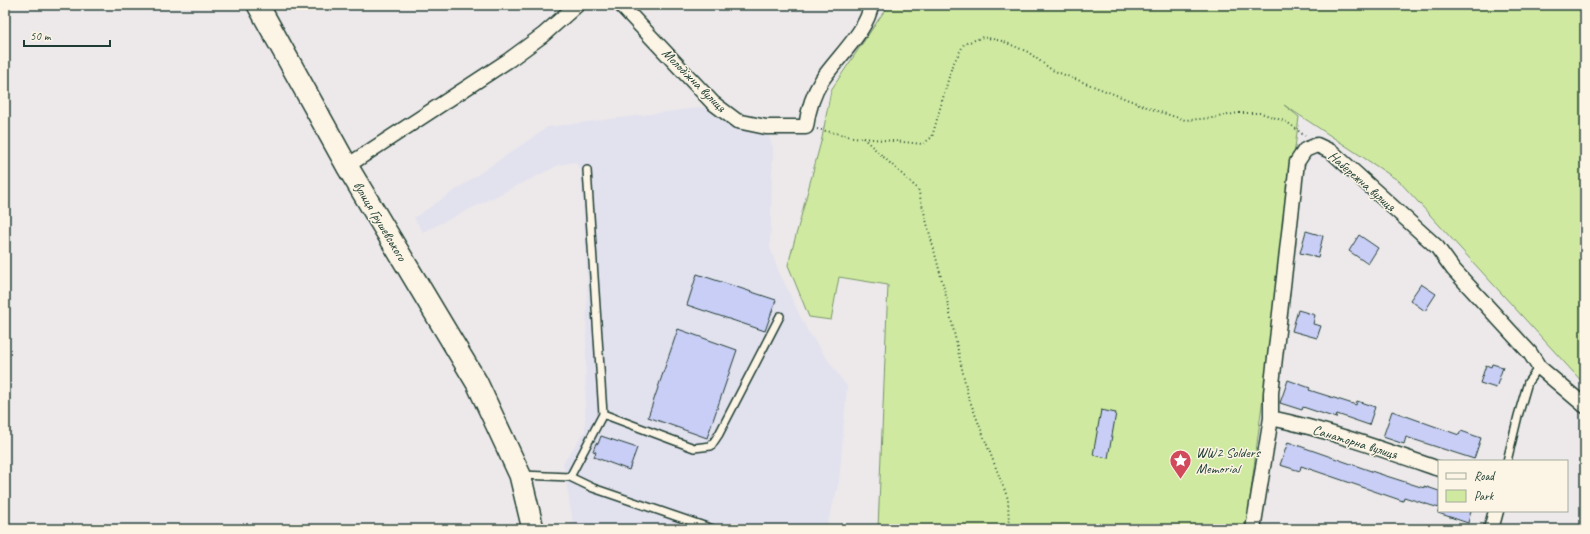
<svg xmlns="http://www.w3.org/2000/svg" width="1590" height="534" font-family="Caveat,sans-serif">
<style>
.built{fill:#e2e1ee}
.green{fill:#cfeaa0;stroke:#77946a}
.building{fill:#c9cef6;stroke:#1f3d34}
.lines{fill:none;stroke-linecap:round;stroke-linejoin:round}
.service-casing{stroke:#1f3d34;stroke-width:10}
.minor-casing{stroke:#1f3d34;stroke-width:17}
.primary-casing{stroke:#1f3d34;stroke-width:24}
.path{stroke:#1f3d34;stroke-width:2;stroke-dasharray:1 3;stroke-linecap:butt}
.service{stroke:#fcf5e5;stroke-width:7}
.minor{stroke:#fcf5e5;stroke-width:14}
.primary{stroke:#fcf5e5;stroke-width:21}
.labels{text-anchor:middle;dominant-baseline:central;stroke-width:3;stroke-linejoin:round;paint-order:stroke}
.street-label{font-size:14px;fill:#1f3d34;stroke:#fcf5e5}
.poi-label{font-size:14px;fill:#1f3d34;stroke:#fcf5e5;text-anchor:start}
</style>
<rect width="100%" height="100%" fill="#ede9ea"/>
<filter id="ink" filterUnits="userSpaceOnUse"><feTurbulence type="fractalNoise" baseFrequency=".025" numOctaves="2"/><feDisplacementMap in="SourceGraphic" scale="8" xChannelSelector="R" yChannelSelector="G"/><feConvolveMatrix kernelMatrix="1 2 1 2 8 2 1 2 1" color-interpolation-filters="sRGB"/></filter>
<g filter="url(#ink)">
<path class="built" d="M 705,107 L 723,122 L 769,136 L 773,148 L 770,248 L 778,270 L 807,330 L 847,387 L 839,482 L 826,529 L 574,529 L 563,463 L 585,431 L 587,283 L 581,170 L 575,162 L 559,165 L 423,232 L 414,218 L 548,127 Z"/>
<path class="green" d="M 893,5 L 1585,5 L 1585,385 L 1399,181 L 1284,105 L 1299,117 L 1246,529 L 878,529 L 888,285 L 839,277 L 831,320 L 809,317 L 788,265 L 822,138 L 831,90 L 885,10 Z"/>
<path class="building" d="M 1306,231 L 1323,236 L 1318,257 L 1300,253 Z
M 1359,235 L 1378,248 L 1368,264 L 1349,251 Z
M 697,274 L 776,300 L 765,331 L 687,305 Z
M 1421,284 L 1436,294 L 1425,311 L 1410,300 Z
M 1298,310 L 1315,315 L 1313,324 L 1321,326 L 1317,338 L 1292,331 Z
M 678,329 L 737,350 L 707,438 L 648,417 Z
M 1492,364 L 1503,367 L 1496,388 L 1480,383 L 1486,365 L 1491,367 Z
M 1288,380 L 1310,388 L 1309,390 L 1356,405 L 1357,401 L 1375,407 L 1369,425 L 1337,414 L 1336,418 L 1303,407 L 1302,410 L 1280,403 Z
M 1101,410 L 1116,413 L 1108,458 L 1093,455 Z
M 1392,411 L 1459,435 L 1461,431 L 1481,438 L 1474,459 L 1406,437 L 1404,444 L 1383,437 Z
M 601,436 L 637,448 L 629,470 L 594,457 L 596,452 L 593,451 L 596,443 L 598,444 Z
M 1288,442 L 1377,473 L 1424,488 L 1424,486 L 1439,491 L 1439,508 L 1404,497 L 1403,501 L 1301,466 L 1300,471 L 1280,465 Z
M 1438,511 L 1471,511 L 1468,523 L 1438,513 Z"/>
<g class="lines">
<defs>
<path id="service" d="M 587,170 L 603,414
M 1507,461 L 1518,416 L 1528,382 L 1539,367
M 522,475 L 570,477 L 593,488 L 713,529
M 570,477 L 603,414 L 694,448 L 711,446 L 719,434 L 780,316"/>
<path id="minor" d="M 621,5 L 713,103 L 737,121 L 766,127 L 806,127 C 808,111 813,94 822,80 C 836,59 868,30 871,5
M 347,166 L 509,60 L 543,35 L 577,5
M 1271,418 C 1328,430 1384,450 1439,469
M 1253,529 L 1271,418 L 1271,393 L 1297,162 L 1305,150 L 1317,145 L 1332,152 L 1437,247 L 1453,269 L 1530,353 L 1539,367 L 1585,406
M 1491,529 L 1496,511"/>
<path id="primary" d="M 258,5 L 347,166 L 477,383 L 520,475 L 533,529"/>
</defs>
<use href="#service" class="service-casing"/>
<use href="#minor" class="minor-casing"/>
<use href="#primary" class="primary-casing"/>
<path class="path" d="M 817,129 L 853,137 L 923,144 L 932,137 L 952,66 L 964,44 L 983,37 L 1002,41 L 1028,52 L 1052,70 L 1157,111 L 1185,120 L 1213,118 L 1238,113 L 1261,113 L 1287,122 L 1305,136
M 863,138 L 918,189 L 946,296 L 968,396 L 1008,499 L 1009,529"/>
<use href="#service" class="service"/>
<use href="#minor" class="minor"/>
<use href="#primary" class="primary"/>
</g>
</g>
<defs>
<symbol id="sight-pin" viewBox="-11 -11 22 30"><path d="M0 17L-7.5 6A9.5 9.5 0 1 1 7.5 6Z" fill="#d1495b" stroke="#fcf5e5"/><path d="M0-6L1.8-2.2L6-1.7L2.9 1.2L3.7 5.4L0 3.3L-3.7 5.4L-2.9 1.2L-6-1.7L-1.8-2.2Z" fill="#fff"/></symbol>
</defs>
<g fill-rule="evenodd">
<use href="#sight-pin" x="1168" y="448" width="25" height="34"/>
</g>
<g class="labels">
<g class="street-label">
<text transform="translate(694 80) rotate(45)">Молодіжна вулиця</text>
<text transform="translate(1362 181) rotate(41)">Набережна вулиця</text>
<text transform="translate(380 221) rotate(59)">вулиця Грушевського</text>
<text transform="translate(1355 442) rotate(17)">Санаторна вулиця</text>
</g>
<g class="poi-label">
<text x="1196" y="452">WW2 Solders<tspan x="1196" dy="16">Memorial</tspan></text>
</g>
</g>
<rect width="1590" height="534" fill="none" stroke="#fcf5e5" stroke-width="20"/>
<rect x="10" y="10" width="1570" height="514" fill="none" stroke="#1f3d34" stroke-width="1.5" filter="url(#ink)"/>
<rect x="1438" y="460" width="130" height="52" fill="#fcf5e5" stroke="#a4ab9e"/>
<rect x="1446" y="473" width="20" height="6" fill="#fcf5e5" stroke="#a4ab9e"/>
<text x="1474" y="480" font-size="12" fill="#1f3d34">Road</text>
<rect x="1446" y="490" width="20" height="12" fill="#cfeaa0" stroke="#a4ab9e"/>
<text x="1474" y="500" font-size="12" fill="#1f3d34">Park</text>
<path d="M24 40v6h86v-6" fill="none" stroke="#1f3d34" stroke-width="2"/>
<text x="30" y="40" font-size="12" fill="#1f3d34" stroke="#fcf5e5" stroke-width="3" paint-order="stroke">50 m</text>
</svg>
